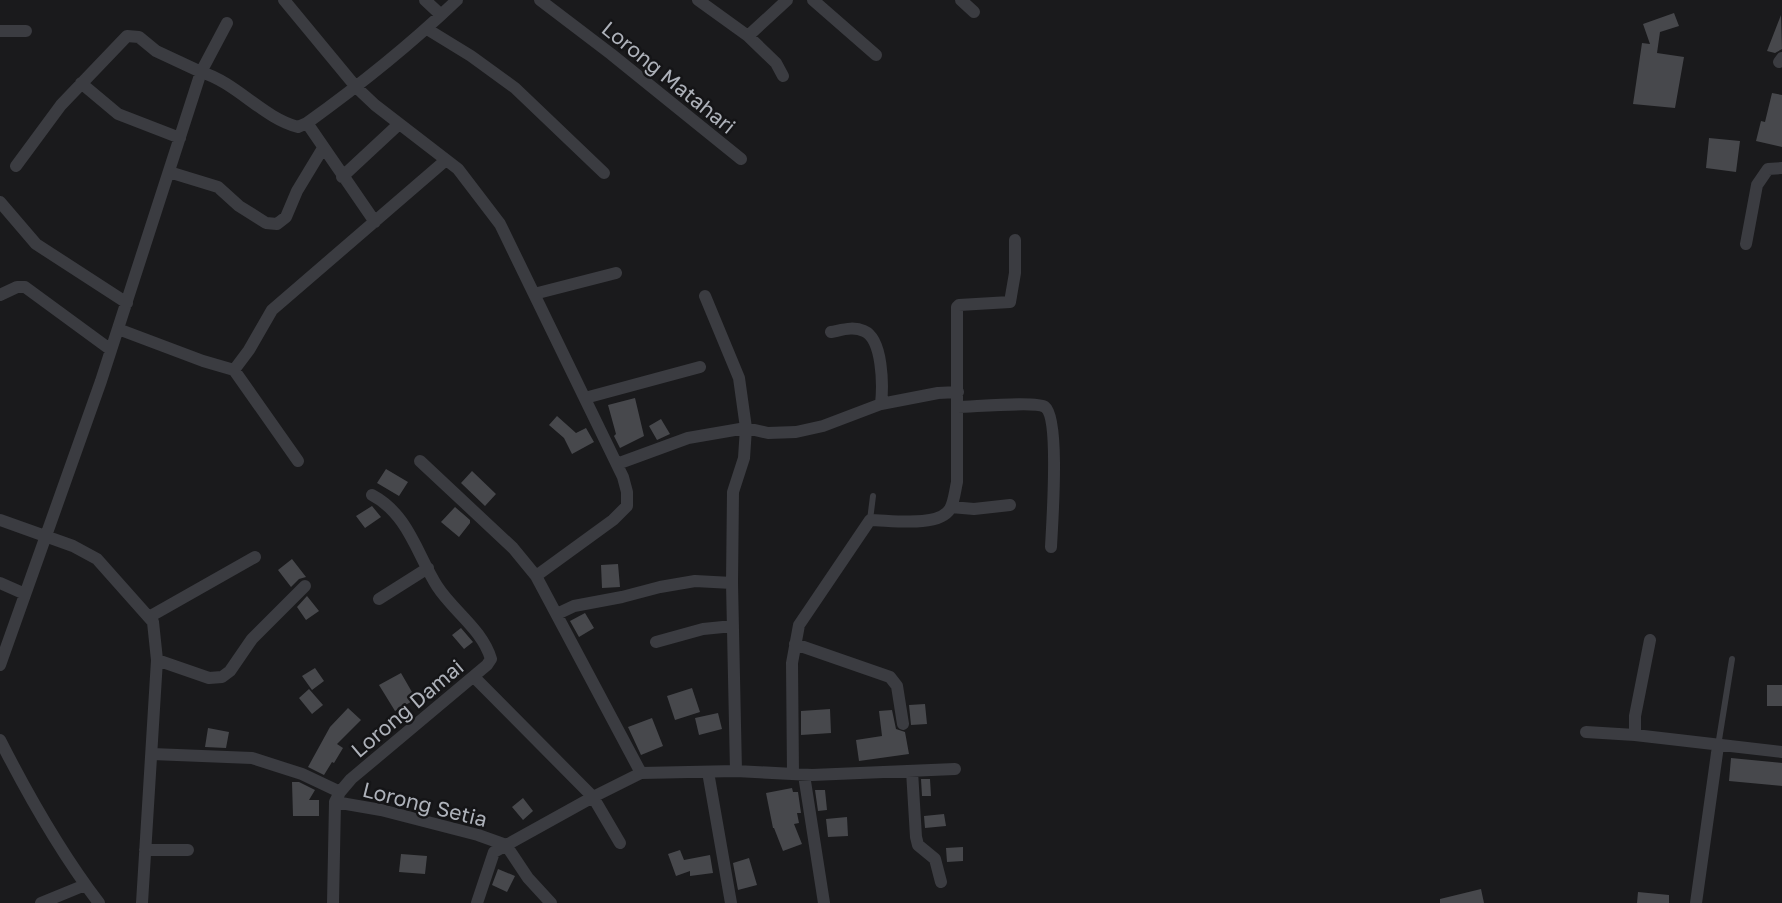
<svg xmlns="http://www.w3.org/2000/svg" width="1782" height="903" font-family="'Golos Text',sans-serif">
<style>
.building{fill:#47484c}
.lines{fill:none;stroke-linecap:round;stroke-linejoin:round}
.service{stroke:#3b3c41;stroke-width:6}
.minor{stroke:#3b3c41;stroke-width:12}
.labels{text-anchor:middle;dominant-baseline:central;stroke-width:5;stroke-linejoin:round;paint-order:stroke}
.street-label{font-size:21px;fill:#aeb2ba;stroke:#151517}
</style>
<rect width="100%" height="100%" fill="#1a1a1c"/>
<path class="building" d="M 1674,13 L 1679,26 L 1660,32 L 1657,53 L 1684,57 L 1675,108 L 1633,104 L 1642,43 L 1650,44 L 1643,24 Z
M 1781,15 L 1782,49 L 1775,53 L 1767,51 Z
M 1772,93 L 1782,95 L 1782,147 L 1756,141 L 1761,121 L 1765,122 Z
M 1709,138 L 1740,141 L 1736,172 L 1706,168 Z
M 635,398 L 644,436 L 620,448 L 614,436 L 616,434 L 608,405 Z
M 557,416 L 576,433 L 586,428 L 594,442 L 572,454 L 564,438 L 549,425 Z
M 661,419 L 670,434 L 657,440 L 649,426 Z
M 386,469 L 408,482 L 399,496 L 377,483 Z
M 472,471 L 496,494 L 485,506 L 461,483 Z
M 372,506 L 381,517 L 365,528 L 356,516 Z
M 455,507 L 470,520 L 470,523 L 459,537 L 441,522 Z
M 292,559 L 306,577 L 299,579 L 291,587 L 278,570 Z
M 618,564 L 620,587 L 602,588 L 601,565 Z
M 307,596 L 319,611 L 306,620 L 297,607 Z
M 585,613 L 594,628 L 579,637 L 570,621 Z
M 461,628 L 473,642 L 464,649 L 452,635 Z
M 315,668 L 324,681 L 312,690 L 302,676 Z
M 401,673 L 416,699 L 395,711 L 379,685 Z
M 1767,685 L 1782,685 L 1782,706 L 1767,706 Z
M 692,688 L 700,712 L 675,720 L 667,696 Z
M 309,689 L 323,705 L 312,714 L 299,698 Z
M 925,704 L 927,724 L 911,725 L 909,705 Z
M 348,708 L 361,720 L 337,744 L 343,748 L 334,763 L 332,762 L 324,775 L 308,767 L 330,727 Z
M 830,709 L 831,733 L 801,735 L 801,711 Z
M 892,710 L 896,729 L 905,732 L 909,754 L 859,761 L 856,740 L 882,736 L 879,711 Z
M 718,713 L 722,729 L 699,735 L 695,718 Z
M 652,718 L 663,746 L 641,755 L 628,727 Z
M 208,728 L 229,732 L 226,748 L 205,747 Z
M 1731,758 L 1782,763 L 1782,786 L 1729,781 Z
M 921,779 L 930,779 L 931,796 L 922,796 Z
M 292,782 L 299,782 L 315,790 L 309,800 L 319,800 L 319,816 L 293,816 Z
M 792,788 L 793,792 L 798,792 L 801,813 L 797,813 L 799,823 L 794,824 L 802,844 L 783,851 L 774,828 L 773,828 L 766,793 Z
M 815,790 L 825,790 L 827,810 L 818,811 Z
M 523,798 L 533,811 L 523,820 L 512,807 Z
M 944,814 L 946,826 L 925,828 L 924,816 Z
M 847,817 L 848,836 L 828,837 L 826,819 Z
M 963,847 L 963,861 L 947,862 L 946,848 Z
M 680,850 L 684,860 L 710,855 L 713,873 L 690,876 L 690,871 L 676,876 L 668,854 Z
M 401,854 L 427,856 L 425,874 L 399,872 Z
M 749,858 L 757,885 L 738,890 L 733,863 Z
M 498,869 L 515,876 L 507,892 L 492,885 Z
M 1481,889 L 1484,903 L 1440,903 L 1440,899 Z
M 1638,892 L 1669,895 L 1669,903 L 1637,903 Z"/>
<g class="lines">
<path class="service" d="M 870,520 L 873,496
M 1718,746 L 1732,659"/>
<path class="minor" d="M 284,0 L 356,87 L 375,105 L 458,169 L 500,224 L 623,477 L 627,492 L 627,506 L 613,520 L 536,576
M 425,0 L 441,15
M 540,0 L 611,54 L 741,159
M 698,0 L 748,36
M 813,0 L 876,55
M 961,0 L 974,12
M 427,29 L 471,56 L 515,88 L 604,173
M 0,31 L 26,31
M 1779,62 L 1782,58
M 783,76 L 776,63 L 748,36 L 787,0
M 81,83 L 118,114 L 180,138
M 307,123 L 375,222
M 16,166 L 61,105 L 127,36 L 139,37 L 156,51 L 201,72 L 227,23
M 169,172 L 218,187 L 239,206 L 266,223 L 277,224 L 286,217 L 297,191 L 323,148
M 342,177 L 399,124
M 0,202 L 36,244 L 127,303
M 1746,244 L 1757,185 L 1768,169 L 1782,168
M 534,294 L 616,273
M 0,295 L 17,287 L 25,287 L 111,350
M 705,296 L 739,378 L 746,428 L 744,458 L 733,492 L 732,583 L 736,771
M 118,329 L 203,361 L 234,370 L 249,350 L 272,310 L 446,160
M 831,332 C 842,330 853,326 864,331 C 883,339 883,386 881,404
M 234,370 L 298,461
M 585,398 L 700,367
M 958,407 C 972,407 1036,401 1045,407 C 1060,418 1052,525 1051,547
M 420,461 L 513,548 L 536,576 L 641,773
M 617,464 L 688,438 L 746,428 L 768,433 L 796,432 L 823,426 L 881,404 L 938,393 L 958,392
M 951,507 L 974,509 L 1010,505
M 0,520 L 73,546 L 97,559 L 153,622 L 157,660 L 142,903
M 0,583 L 25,594
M 379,599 L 428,568
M 557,614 L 574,606 L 622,597 L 660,587 L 695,581 L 732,583
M 149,617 L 255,557
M 656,642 L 703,629 L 733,626
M 795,644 L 890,677 L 897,686 L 903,724
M 157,660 L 209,678 L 222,677 L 230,671 L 252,639 L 305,586
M 0,665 L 101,381 L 201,72 C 237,83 263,118 298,127 L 307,123 C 360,85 410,45 457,0
M 474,677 L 593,797 L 620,843
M 1586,732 L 1635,735 L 1782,752
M 1635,735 L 1635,716 L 1650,640
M 0,740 C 29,797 60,852 99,903
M 152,754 L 252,758 L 302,774 L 340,792
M 912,771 L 916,837 L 918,845 L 935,859 L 941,882
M 708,772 L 731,903
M 793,774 L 792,663 L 799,625 L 870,520 C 890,520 938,528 950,509 C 954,502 955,491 957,482 L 957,307 L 959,305 L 1010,302 L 1015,273 L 1015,240
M 804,775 L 824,903
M 335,802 L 381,810 L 478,835 L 506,845 L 528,878 L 551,903
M 145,850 L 188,850
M 41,903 L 85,885
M 333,903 L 335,802 L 340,792 L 351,779 L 487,665 L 491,659 C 482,629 453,611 437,586 C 417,554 408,514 372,495
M 477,903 L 494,852 L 593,797 L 641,773 L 736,771 L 812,775 L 955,769
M 1696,903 L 1718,746"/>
</g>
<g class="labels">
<g class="street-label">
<text transform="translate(669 77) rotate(39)">Lorong Matahari</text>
<text transform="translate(407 708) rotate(-40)">Lorong Damai</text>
<text transform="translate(425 804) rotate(14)">Lorong Setia</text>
</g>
</g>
</svg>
